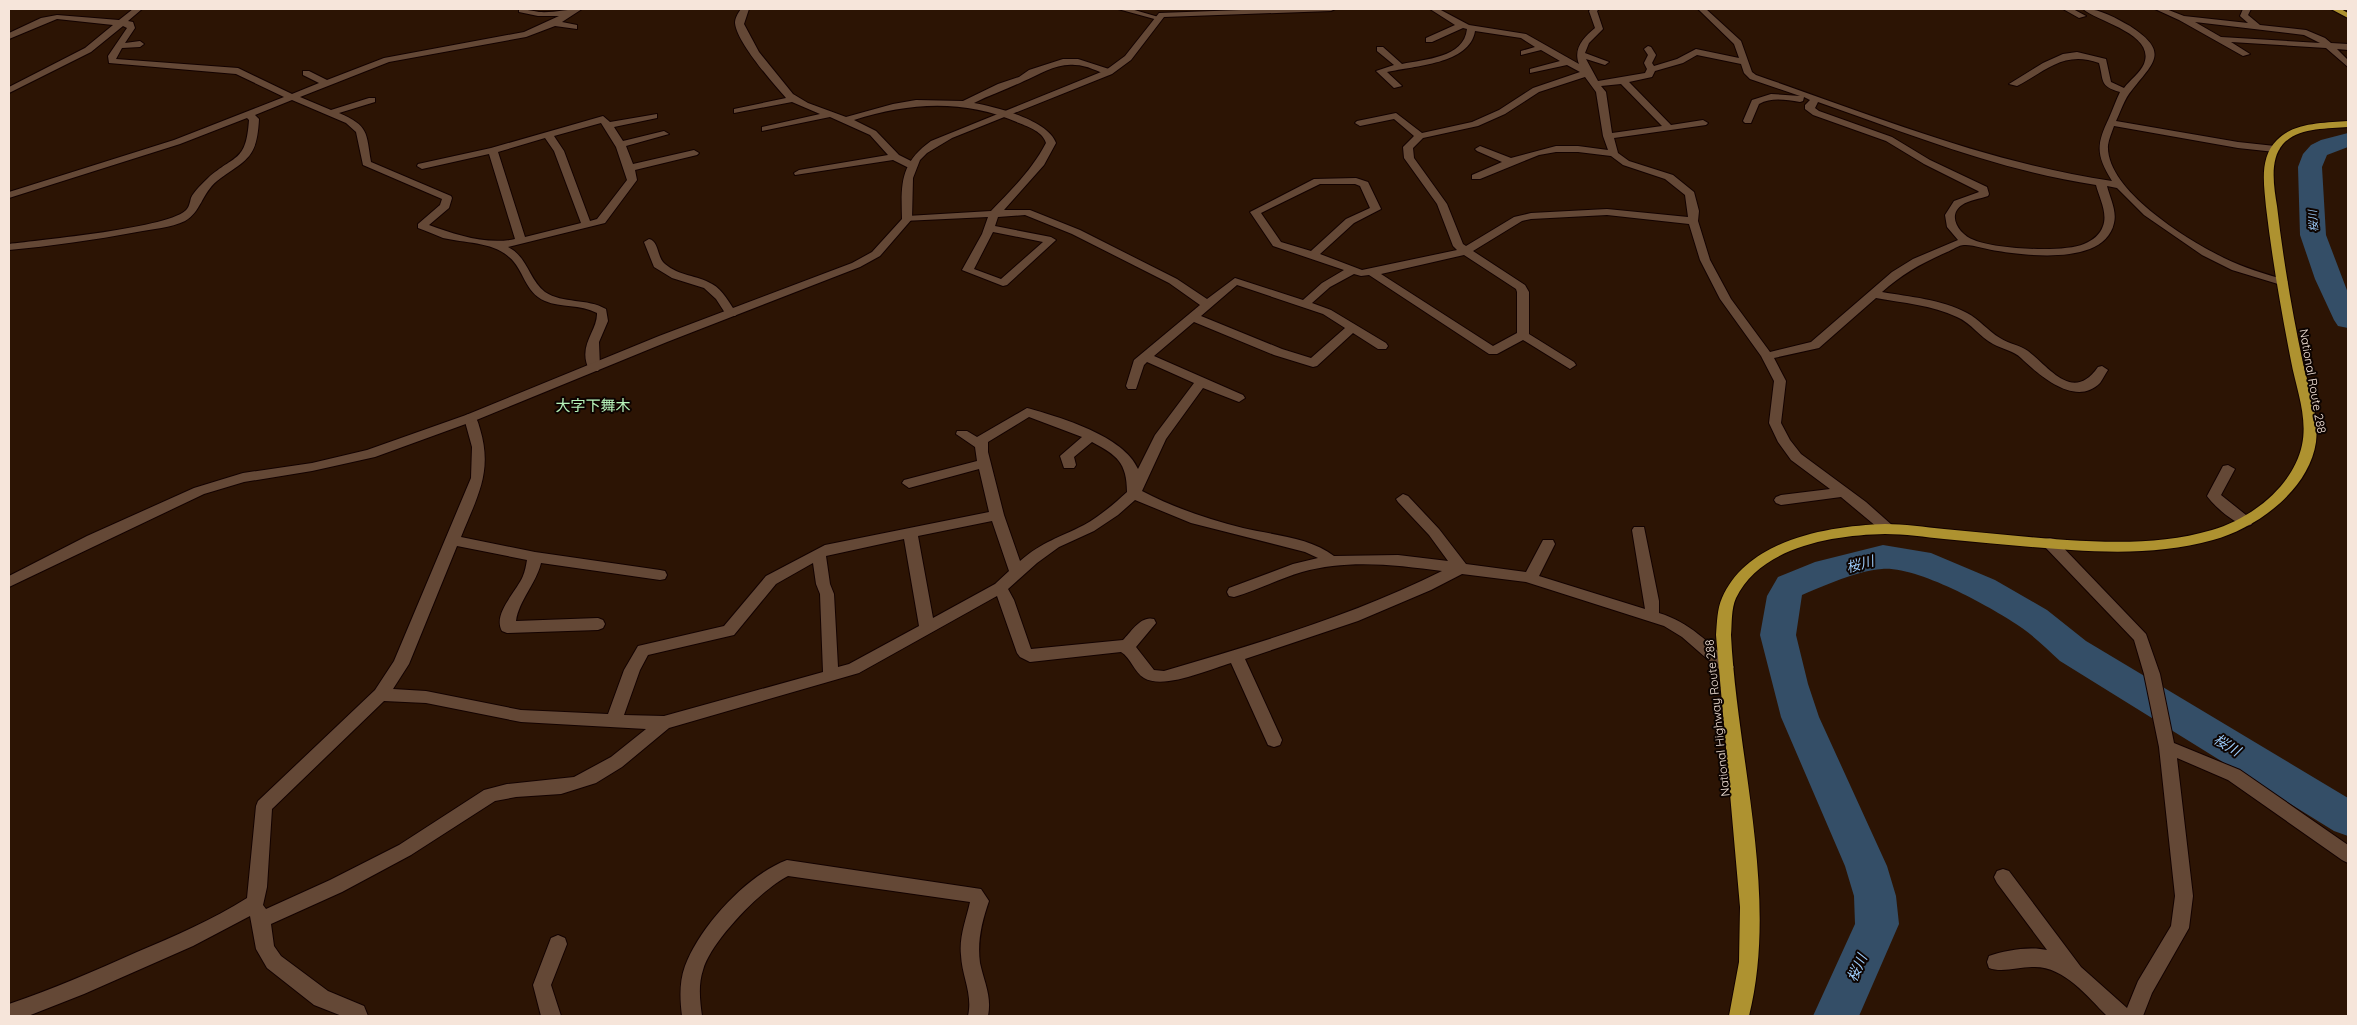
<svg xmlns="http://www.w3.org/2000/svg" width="2357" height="1025" font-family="Quicksand,'Noto Sans JP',sans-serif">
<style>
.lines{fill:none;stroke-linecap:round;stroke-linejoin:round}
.river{fill:#344e67;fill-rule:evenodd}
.minor-casing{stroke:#130200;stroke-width:2}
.tertiary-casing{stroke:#130200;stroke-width:2}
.trunk-casing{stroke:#130200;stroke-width:2}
.minor{fill:#644836;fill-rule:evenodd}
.tertiary{fill:#644836;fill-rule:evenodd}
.trunk{fill:#ae9230;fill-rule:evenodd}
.labels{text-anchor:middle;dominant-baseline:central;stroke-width:4;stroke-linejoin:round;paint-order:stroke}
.far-water-label{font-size:11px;font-style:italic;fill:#9bcaf8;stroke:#0d0401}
.street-label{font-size:12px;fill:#f6e5da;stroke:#0d0401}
.water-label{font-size:14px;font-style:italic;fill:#9bcaf8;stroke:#0d0401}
.quarter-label{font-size:15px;fill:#b6f3b9;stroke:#0d0401}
</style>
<rect width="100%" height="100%" fill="#2c1404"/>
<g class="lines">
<path class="river" d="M 2348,133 L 2348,147 L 2327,155 L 2322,167 L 2326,235 L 2348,293 L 2348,328 L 2338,326 L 2334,320 L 2315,279 L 2300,235 L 2298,167 L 2303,154 L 2311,145 L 2321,140 Z
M 1883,545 L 1931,553 L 1995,580 L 2047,610 L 2086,641 L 2348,798 L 2348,836 L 2334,831 L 2060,661 C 2048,650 2036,638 2022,628 C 1993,608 1918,566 1882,569 C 1856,571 1826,585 1802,595 L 1796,635 L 1808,684 L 1819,717 L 1887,866 L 1896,896 L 1899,924 L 1859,1016 L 1813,1016 L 1855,924 L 1854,896 L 1845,866 L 1781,717 L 1760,635 L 1767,596 L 1778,577 L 1815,562 Z"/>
<defs>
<path id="minor" d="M 133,9 L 142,9 L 128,21 L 133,22 L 135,28 L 125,43 L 140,41 L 144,44 L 140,47 L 122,48 L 116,59 L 238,68 L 292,94 L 319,83 L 303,75 L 303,71 L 309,71 L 327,80 L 384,58 L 524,32 L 559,16 L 538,16 L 519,12 L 519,9 C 526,9 532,11 539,12 C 554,13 568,9 582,9 L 562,22 L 577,25 L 577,29 L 555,26 L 526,37 L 389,62 L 300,97 L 331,110 L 369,98 L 375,98 L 375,102 L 339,113 C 369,126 366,132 371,162 L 451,196 L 452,198 L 449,208 L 429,225 C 456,235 487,245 515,239 L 489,154 L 422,169 L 417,166 L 418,164 L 491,148 L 603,116 L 610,122 L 657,114 L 657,118 L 614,127 L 623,141 L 664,131 L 669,134 L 626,146 L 633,164 L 694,150 L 699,153 L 697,155 L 635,170 L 637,180 L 605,223 L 508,247 C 528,257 529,280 545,292 C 563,304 587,298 606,309 L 608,321 L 599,342 L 600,368 L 598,371 L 590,371 C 576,346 598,331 597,313 C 580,304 561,308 545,301 C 524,292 524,269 509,257 C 493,242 464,243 443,238 C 435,235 427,231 418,228 L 418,224 L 440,205 L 442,199 L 363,165 L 356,132 L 346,123 L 292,100 L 255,115 L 259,119 C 257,160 246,159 217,181 C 202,193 201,212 185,221 C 171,228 152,229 137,232 C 94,240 51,246 9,250 L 9,244 C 38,240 173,228 187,209 C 189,207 190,202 191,198 C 194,191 203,183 208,178 C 235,154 246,163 249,120 L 247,118 L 180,144 L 9,198 L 9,192 L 174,140 L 284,97 L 236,74 L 109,63 L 108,56 L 127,28 L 123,26 L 91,52 L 9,93 L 9,87 L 85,48 L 113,25 L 57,19 L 9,39 L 9,33 L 41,18 L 57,15 L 119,20 ZM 601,123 L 616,147 L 627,180 L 597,219 L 590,221 L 564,151 L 554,136 ZM 545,138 L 554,151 L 581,223 L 525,237 L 498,152 Z
M 741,9 L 749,9 L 744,24 L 759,52 L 793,94 L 808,103 L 846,117 L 893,104 L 916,100 L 963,101 L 998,84 L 1019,77 L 1029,70 L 1063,59 L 1078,59 L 1112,70 L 1113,72 L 1109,75 C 1098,72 1087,65 1075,65 C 1056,63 1041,74 1024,81 C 1008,89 990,95 974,103 C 996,107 1048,120 1056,143 L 1044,165 L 1004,210 L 1030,210 L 1080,230 L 1177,279 L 1207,299 L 1235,278 L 1303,300 L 1322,283 L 1344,270 L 1273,246 L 1250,212 L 1314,179 L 1356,178 L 1368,182 L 1381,209 L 1354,223 L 1320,254 L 1362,270 L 1457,250 L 1453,246 L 1437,204 L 1404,158 L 1403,147 L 1414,136 L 1394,119 L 1360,126 L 1355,123 L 1357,121 L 1396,113 L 1422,133 L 1472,122 L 1499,110 L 1533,88 L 1580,72 L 1567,65 L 1530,73 L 1530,69 L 1560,61 L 1541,50 L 1521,55 L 1521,51 L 1535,47 L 1521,38 L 1475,31 C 1470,64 1414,66 1387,72 L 1402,86 L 1394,88 L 1376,71 L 1394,65 L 1377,51 L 1377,47 L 1383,47 L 1402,64 C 1425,59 1464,58 1467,29 L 1463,28 L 1432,42 L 1426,42 L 1426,38 L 1455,25 L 1430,9 L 1439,9 L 1469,25 L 1526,34 L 1579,64 C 1573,49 1583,38 1595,28 L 1589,11 L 1591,9 L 1599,9 L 1597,11 L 1603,29 L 1589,43 L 1585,53 L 1609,62 L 1605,65 L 1586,59 L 1598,81 L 1645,73 L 1647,69 L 1644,63 L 1648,55 L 1644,49 L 1648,46 L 1651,47 L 1656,55 L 1652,63 L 1654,66 L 1677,59 L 1696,49 L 1739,58 L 1734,44 L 1698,9 L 1706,9 L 1741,41 L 1752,72 L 1756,75 C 1872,115 1989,163 2112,181 C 2096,155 2096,145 2109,118 C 2113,109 2116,100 2120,92 C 2099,86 2104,81 2099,63 C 2064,50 2046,71 2017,86 L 2009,84 L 2043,63 L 2063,54 L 2077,52 L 2106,59 L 2111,82 L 2124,88 C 2130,80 2140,73 2144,64 C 2156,34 2098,22 2083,9 C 2099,8 2116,18 2130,26 C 2170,52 2154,62 2132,90 C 2124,99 2121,111 2116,121 L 2238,142 L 2275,146 L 2280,149 L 2275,152 L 2238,148 L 2114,126 C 2112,132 2109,138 2108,145 C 2105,190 2189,241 2224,258 C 2244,268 2265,274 2286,280 L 2288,282 L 2286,284 L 2278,284 L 2232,270 L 2202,255 L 2144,215 L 2117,188 L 2107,186 C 2110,198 2117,211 2114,223 C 2105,265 2029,256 1998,251 C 1989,250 1971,244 1964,245 C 1959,245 1952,250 1947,252 C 1922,263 1902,274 1882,292 C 1910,297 1941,299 1967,313 C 1979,319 1988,331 2000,338 C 2009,344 2020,345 2028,351 C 2050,368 2073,403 2098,367 L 2102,366 L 2108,370 C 2105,374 2103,379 2100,383 C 2075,408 2038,374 2021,358 C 2014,351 2002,349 1993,344 C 1980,337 1971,323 1957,317 C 1932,305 1903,303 1876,298 L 1819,348 L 1774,358 L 1786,381 L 1781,423 L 1790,440 L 1801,454 L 1866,502 L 1893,526 L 1895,529 L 1893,532 L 1883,532 L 1841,497 L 1781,505 L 1776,503 L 1774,500 L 1776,497 L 1781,495 L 1830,489 L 1791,460 L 1778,442 L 1769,423 L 1774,381 L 1761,356 L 1720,299 L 1700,260 L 1689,224 L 1607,215 L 1531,219 L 1522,221 L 1473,251 L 1525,285 L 1529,292 L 1529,334 L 1574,362 L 1576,365 L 1570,369 L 1523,340 L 1497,354 L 1489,354 L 1369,275 L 1361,276 L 1354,274 L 1330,287 L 1312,303 L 1331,310 L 1386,343 L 1388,346 L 1386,349 L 1378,349 L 1353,333 L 1317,366 L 1313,367 L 1274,355 L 1194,322 L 1154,356 L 1243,395 L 1245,398 L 1239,402 L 1203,388 L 1166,439 L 1142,491 C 1174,508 1208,519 1243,528 C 1272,535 1310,537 1334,556 L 1398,555 L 1448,561 L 1429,535 L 1398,502 L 1396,499 L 1403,494 L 1408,496 L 1439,529 L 1466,564 L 1526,572 L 1543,540 L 1553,540 L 1555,544 L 1539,576 L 1645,609 L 1632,530 L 1634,527 L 1644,527 L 1659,601 L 1659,613 C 1689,622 1709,643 1731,663 L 1734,667 L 1731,671 L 1726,673 L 1721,671 L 1682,637 L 1664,626 L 1526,582 L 1462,574 L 1431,590 L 1358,621 L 1245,659 L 1282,740 L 1280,745 L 1274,747 L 1268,745 L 1231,663 C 1210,669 1164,690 1144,678 C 1134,672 1131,658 1121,652 L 1030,662 L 1020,657 L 1017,653 L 997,596 L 859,673 L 669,728 L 622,767 L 596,783 L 561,794 L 516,797 L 495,801 L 411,855 L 342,892 L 271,924 L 274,946 L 281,956 L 328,991 L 364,1006 L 368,1016 L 342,1016 L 314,1005 L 267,968 L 256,949 L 250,916 L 193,946 L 84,994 L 28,1016 L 9,1016 L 9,1004 C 53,989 95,971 137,952 C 175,936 212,920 247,898 L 256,806 L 258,801 L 375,690 L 394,661 L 471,478 L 472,447 L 464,418 L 466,415 L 470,414 C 477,416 478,422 480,429 C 493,472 477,497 461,537 L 535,552 L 660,570 L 665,571 L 667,575 L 665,579 L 660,580 L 541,563 C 536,584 519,600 516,621 L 598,618 L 603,620 L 605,624 L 603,628 L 598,630 L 507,633 L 502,631 C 492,614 517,591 523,576 C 525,571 526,566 527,560 L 457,546 L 409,664 L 393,689 L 426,691 L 521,710 L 608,714 L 624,670 L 638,646 L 724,626 L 766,576 L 825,545 L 989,512 L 979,469 L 909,488 L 902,483 L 904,480 L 977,461 L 975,447 L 956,434 L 957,431 L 967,431 L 977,437 L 1027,408 C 1060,417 1124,436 1138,469 L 1155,435 L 1194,383 L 1147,362 L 1144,365 L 1136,389 L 1128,389 L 1126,386 L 1134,360 L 1200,305 L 1169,283 L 1072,234 L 1025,215 L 998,217 L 995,226 L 1051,237 L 1056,240 L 1007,285 L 1003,286 L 962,270 L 982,234 L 988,217 L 903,221 L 903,217 L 907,216 L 991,211 C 1012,189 1032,170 1046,143 C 1043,132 1029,127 1019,123 C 965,99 910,102 854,120 L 876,131 L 899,155 L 915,163 L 915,167 L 907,167 L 893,160 L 795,175 L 794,173 L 799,170 L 888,155 L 870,135 L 830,117 L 762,131 L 762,127 L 820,114 L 792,102 L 734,113 L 734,109 L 786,98 C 773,83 737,43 735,23 C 735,18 738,13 741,9 ZM 1697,55 L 1741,64 L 1744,73 L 1750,79 L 1800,96 L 1771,94 L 1752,100 L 1743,121 L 1745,123 L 1751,123 L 1759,104 C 1772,97 1786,100 1800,102 L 1803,101 L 1804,97 L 1810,100 L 1805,105 L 1805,109 L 1813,115 L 1886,141 L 1924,164 L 1978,191 L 1979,192 L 1954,201 L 1945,215 L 1947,227 L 1958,240 L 1913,259 L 1892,272 L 1811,342 L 1770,352 L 1731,299 L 1710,260 L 1698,221 L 1699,211 L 1694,192 L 1673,175 L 1629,161 L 1618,153 L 1614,138 L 1706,125 L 1708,123 L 1703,120 L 1671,125 L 1629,82 L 1652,77 L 1655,71 L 1683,63 ZM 1585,77 L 1596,92 L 1603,136 L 1608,150 L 1578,146 L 1556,146 L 1511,158 L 1480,146 L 1475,149 L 1477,151 L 1502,162 L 1472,175 L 1472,179 L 1480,179 L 1539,155 L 1556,152 L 1578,152 L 1611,156 L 1623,165 L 1665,179 L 1685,195 L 1688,217 L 1607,209 L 1531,213 L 1514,217 L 1466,246 L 1463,244 L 1447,204 L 1414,158 L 1413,148 L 1423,138 L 1478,126 L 1505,114 L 1539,92 ZM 1621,84 L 1662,126 L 1612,133 L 1606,92 L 1601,86 ZM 1818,102 C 1909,134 2001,171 2096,185 C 2099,197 2108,213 2103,226 C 2100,235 2093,240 2084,244 C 2063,253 1995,249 1974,240 C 1960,235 1946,216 1962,205 C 1969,200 1980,199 1988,196 L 1989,194 L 1987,187 L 1930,160 L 1892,137 L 1819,111 L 1815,108 ZM 1320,184 L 1355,184 L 1360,186 L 1370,208 L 1346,219 L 1311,251 L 1281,242 L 1261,213 ZM 993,232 L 1043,242 L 1001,279 L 974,269 ZM 1464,255 L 1516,289 L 1517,292 L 1517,333 L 1493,346 L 1381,274 ZM 1237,285 L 1323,314 L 1345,328 L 1311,358 L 1282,349 L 1201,316 ZM 1029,417 L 1082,437 L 1060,456 L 1064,468 L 1074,468 L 1076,465 L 1074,457 L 1092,442 C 1117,455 1127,463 1127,492 C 1114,504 1100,516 1084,525 C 1059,538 1043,541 1020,561 L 1004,515 L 988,452 L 988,442 ZM 1135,500 L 1191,523 L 1305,552 L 1318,558 L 1293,564 L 1229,588 L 1227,592 L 1229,596 L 1234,597 C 1257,590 1279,579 1302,572 C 1348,559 1396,565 1442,571 C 1354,615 1259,643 1164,671 L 1154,670 L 1136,647 L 1156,623 L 1154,619 C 1141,615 1131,632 1123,640 L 1031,649 L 1014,600 L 1008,589 L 1037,563 L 1059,547 L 1094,531 L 1118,515 ZM 992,521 L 1009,571 L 995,584 L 933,618 L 918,536 ZM 904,539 L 919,626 L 849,664 L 838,667 L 834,594 L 830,584 L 826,556 ZM 813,563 L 816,584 L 820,594 L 823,672 L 664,716 L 624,715 L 640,670 L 648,655 L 734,635 L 776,584 ZM 384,701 L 426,703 L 521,722 L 646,729 L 611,757 L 574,777 L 507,784 L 484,790 L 399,845 L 330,880 L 266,909 L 263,905 L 267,887 L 272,809 Z
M 1118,9 L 1131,9 L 1162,18 L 1158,20 Z
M 2063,9 L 2073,9 L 2086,16 L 2079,18 Z
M 2155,9 L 2166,9 L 2184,16 L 2248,23 L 2240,16 L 2243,9 L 2251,9 L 2248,15 L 2260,25 L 2306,30 L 2325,38 L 2331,43 L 2348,44 L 2348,50 L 2337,49 L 2348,60 L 2348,67 L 2326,48 L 2231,42 L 2250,54 L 2243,56 L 2179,20 ZM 2195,22 L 2304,35 L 2320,43 L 2221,37 Z
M 649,239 C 659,241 657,258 665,264 C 679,276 697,275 712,284 C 723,290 730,304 737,314 L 735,316 L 727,316 L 716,299 L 704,288 L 672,278 L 654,267 L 644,242 Z
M 2228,465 L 2235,469 L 2221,495 L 2251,519 L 2253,522 L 2251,525 C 2239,529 2214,506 2207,496 L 2223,466 Z
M 2050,538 L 2055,539 L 2146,634 L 2160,674 L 2174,743 L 2240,770 L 2348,845 L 2348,863 L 2342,860 L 2228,780 L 2177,758 L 2193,896 L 2189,928 L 2152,993 L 2143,1016 L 2107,1016 C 2087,996 2063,965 2032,967 C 2018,967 2002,973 1989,968 L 1987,962 L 1989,956 C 2005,950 2031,946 2047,950 L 1997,883 L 1994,877 L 1997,871 L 2003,869 L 2009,871 L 2081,967 L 2127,1008 L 2138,981 L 2171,926 L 2175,896 L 2159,747 L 2144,674 L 2134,640 L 2045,547 L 2043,543 L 2045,539 Z
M 787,860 L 981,889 L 989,901 C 982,921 977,941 980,963 C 984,982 992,996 988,1016 L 968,1016 C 973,994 962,977 961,955 C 959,937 966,920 970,902 L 788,876 C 762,889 711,941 703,970 C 698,985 700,1001 702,1016 L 682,1016 C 680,1000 679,982 685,966 C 700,926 747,875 787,860 Z
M 558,935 L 565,938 L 567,944 L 551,985 L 561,1016 L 541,1016 L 533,985 L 551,938 Z"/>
<path id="tertiary" d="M 1269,9 L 1335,9 L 1331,11 L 1164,17 L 1131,60 L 1112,74 L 952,138 L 927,153 L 920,160 L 913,178 L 912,219 L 880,256 L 860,267 L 667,342 L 474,421 L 375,457 L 312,471 L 244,482 L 204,494 L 9,587 L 9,576 L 87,536 L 194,488 L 243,473 L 312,463 L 367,450 L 466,415 L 659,336 L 852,263 L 872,252 L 902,219 C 901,184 900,163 931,141 L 1106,70 L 1125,56 L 1159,13 Z
M 2088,9 L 2097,9 L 2091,12 L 2088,12 Z"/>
<path id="trunk" d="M 2331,9 L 2341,9 L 2348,13 L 2348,18 Z
M 2348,121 L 2348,127 C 2327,129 2299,127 2283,144 C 2269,160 2274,187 2277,206 C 2283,258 2292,312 2303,363 C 2309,389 2319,415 2316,442 C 2309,490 2257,528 2213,540 C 2167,553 2119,553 2071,550 C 2028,547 1986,543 1944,539 C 1925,537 1905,534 1885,534 C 1835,535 1761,546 1736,598 C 1731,609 1732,623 1731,635 C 1737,757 1779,896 1749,1016 L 1729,1016 L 1739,962 L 1740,907 L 1716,635 C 1717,623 1717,609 1722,598 C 1748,539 1828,526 1885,524 C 1904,524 1925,527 1944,529 C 1985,533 2026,537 2067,540 C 2115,543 2165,544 2212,530 C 2250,519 2293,487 2302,445 C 2308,417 2296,388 2291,361 C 2281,310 2272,258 2266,207 C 2264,184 2259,158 2277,140 C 2294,122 2325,123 2348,121 Z"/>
</defs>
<use href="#minor" class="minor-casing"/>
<use href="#tertiary" class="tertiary-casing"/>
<use href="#trunk" class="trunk-casing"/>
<use href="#minor" class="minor"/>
<use href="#tertiary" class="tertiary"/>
<use href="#trunk" class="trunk"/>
</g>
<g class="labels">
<g class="far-water-label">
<text transform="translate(2313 221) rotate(-94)">桜川</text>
</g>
<g class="street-label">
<text transform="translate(2313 381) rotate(80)">National Route 288</text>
<text transform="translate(1717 718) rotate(-96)">National Highway Route 288</text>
</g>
<g class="water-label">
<text transform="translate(1860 564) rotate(-15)">桜川</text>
<text transform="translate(2227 745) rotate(31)">桜川</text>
<text transform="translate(1857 968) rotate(-66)">桜川</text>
</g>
<g class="quarter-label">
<text x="593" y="405">大字下舞木</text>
</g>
</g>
<rect width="2357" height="1025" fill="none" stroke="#f6e5da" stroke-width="20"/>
</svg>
